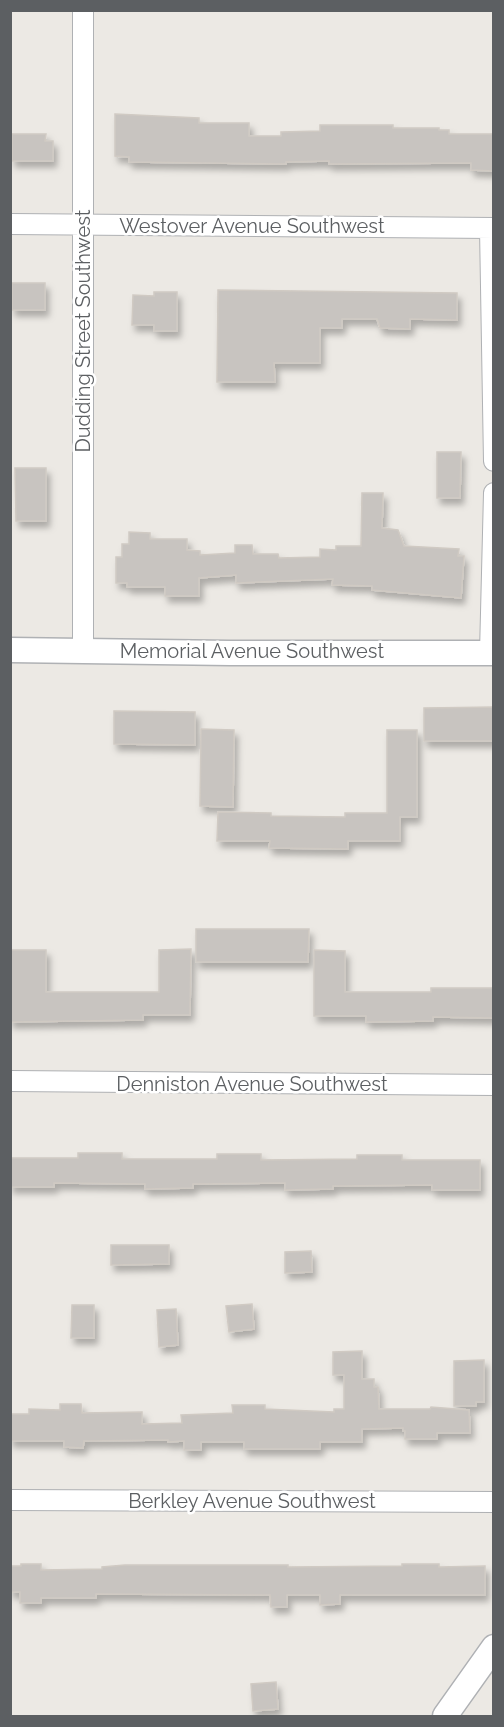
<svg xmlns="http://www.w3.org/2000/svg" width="504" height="1727" font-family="Raleway,sans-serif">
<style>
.building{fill:#c8c4c0;stroke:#d0cac3;stroke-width:1.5;filter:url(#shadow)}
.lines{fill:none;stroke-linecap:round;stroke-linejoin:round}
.minor-casing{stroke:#afb1b4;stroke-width:22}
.tertiary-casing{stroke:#afb1b4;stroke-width:27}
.minor{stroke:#fff;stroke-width:20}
.tertiary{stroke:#fff;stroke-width:24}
.labels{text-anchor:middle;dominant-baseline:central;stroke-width:5;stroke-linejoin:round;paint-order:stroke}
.street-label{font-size:20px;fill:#5c5f62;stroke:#fff}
</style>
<defs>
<filter id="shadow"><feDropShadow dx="3.5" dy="6" stdDeviation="3" flood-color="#0004"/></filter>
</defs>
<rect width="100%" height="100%" fill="#ece9e4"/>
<path class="building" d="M 115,114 L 199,118 L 199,123 L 249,123 L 249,136 L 281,136 L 281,132 L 320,131 L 320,125 L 393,125 L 393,128 L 439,128 L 439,130 L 449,130 L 449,134 L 494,134 L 494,171 L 471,170 L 471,163 L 329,164 L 329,161 L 286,162 L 286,164 L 129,162 L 129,157 L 115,156 Z
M 12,134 L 46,134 L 45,141 L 53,141 L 53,161 L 12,161 Z
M 12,283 L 45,283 L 45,310 L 12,310 Z
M 218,290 L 457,293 L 457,320 L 410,319 L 410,329 L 380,328 L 377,319 L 342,319 L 342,328 L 320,328 L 320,363 L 274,363 L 275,382 L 217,382 Z
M 154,292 L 177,292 L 177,331 L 154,331 L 154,325 L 132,325 L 133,295 L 154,296 Z
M 437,452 L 461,452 L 460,498 L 437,498 Z
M 15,468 L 46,468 L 46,521 L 16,521 Z
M 362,493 L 383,493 L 382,528 L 398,530 L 404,546 L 459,549 L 458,556 L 464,556 L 461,598 L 372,590 L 372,586 L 332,585 L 333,579 L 236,583 L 236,575 L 199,578 L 199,596 L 165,596 L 165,587 L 127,587 L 127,583 L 116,583 L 116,557 L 122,557 L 122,544 L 129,544 L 129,532 L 150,533 L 150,539 L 187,539 L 187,550 L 200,551 L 200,555 L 235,553 L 235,545 L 252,545 L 253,554 L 278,554 L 279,558 L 320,557 L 320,549 L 336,550 L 336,546 L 361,546 Z
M 494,707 L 494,741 L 424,741 L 424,708 Z
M 114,711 L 195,712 L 195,745 L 114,744 Z
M 201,729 L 234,730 L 233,807 L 200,806 Z
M 387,730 L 417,730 L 417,817 L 400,817 L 400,841 L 348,841 L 348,849 L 269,848 L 270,841 L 217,841 L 218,812 L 271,813 L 271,816 L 345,817 L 345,813 L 387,813 Z
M 196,929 L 309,929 L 308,962 L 196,962 Z
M 191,949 L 190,1015 L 143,1015 L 143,1020 L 10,1022 L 10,950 L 46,950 L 46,992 L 159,992 L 159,950 Z
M 314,950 L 345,951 L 345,992 L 431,992 L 431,988 L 494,988 L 494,1018 L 433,1017 L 433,1021 L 366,1022 L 366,1016 L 314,1016 Z
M 78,1153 L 122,1153 L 122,1159 L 217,1159 L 217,1154 L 261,1154 L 261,1160 L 357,1159 L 357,1155 L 402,1155 L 402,1160 L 480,1160 L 480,1190 L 432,1190 L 432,1185 L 333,1186 L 333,1189 L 285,1190 L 285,1183 L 193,1184 L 193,1188 L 145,1189 L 145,1184 L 54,1183 L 54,1187 L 10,1187 L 10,1158 L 78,1158 Z
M 111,1245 L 169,1245 L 169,1264 L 111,1265 Z
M 311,1251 L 312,1272 L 285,1273 L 285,1252 Z
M 252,1304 L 254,1329 L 229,1332 L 226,1306 Z
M 72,1305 L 94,1305 L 94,1338 L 71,1338 Z
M 176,1309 L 178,1345 L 159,1347 L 157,1310 Z
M 362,1351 L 362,1379 L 374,1379 L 374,1387 L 378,1387 L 379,1409 L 430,1409 L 431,1407 L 469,1410 L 470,1433 L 437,1433 L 437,1439 L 405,1439 L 405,1431 L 403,1431 L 403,1428 L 362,1429 L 362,1442 L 320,1442 L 320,1449 L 244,1449 L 244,1442 L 201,1442 L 201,1450 L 184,1450 L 184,1441 L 168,1442 L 168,1440 L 84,1441 L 83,1448 L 64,1447 L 64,1441 L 10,1441 L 10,1414 L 29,1414 L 29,1409 L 60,1410 L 60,1404 L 81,1404 L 82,1413 L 142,1412 L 142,1424 L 182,1423 L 181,1415 L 233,1413 L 232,1405 L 265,1405 L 265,1409 L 334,1412 L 334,1409 L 344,1409 L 344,1375 L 333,1375 L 333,1352 Z
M 484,1360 L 484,1402 L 476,1402 L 476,1406 L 454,1406 L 454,1361 Z
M 21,1564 L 41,1564 L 41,1570 L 102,1569 L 102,1567 L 125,1565 L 288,1565 L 288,1567 L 402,1566 L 402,1564 L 439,1564 L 439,1567 L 485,1566 L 485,1595 L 340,1595 L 340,1604 L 320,1605 L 320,1595 L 287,1595 L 287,1607 L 271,1607 L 270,1595 L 96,1594 L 96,1598 L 41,1598 L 41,1603 L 20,1603 L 20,1592 L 10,1592 L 10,1566 L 21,1566 Z
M 276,1682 L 278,1709 L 253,1711 L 251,1684 Z"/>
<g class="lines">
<defs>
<path id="minor" d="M 83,10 L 83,651
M 10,224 L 494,228
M 490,228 L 494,461
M 490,653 L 494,493
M 10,1081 L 494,1085
M 10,1500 L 494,1502"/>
<path id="tertiary" d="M 10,650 L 230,653 L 494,653
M 445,1716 L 494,1647"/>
</defs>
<use href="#minor" class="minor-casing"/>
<use href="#tertiary" class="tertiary-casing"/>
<use href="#minor" class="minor"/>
<use href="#tertiary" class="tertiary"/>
</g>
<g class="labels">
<g class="street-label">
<text x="252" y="226">Westover Avenue Southwest</text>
<text transform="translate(83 331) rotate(-90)">Dudding Street Southwest</text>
<text x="252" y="651">Memorial Avenue Southwest</text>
<text x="252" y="1084">Denniston Avenue Southwest</text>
<text x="252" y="1501">Berkley Avenue Southwest</text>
</g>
</g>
<rect width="504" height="1727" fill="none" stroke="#5c5f62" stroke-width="24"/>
</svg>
